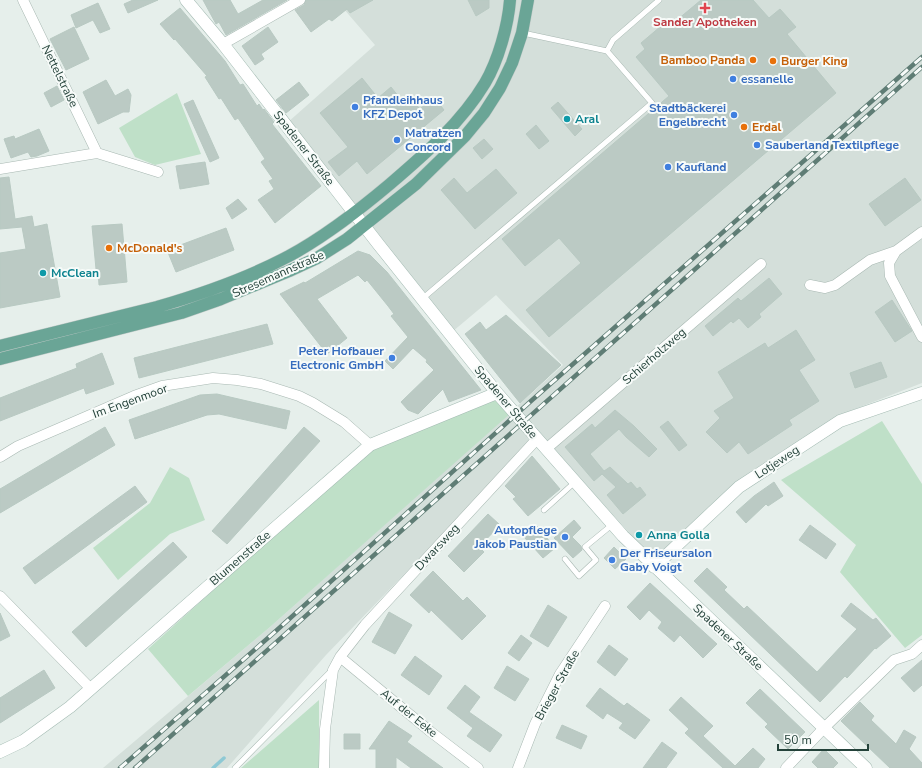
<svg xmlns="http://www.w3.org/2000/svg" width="922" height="768" font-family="'Nunito Sans',sans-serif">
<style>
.built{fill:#d4dfda}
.green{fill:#bfe0c8}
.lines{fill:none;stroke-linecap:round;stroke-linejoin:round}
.stream{stroke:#8ec9d4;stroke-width:3.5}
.building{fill:#bbcac4;stroke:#b8c9c2}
.lane-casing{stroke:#a8b8b2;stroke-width:6}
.street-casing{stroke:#a8b8b2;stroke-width:11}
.secondary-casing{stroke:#a4bbb3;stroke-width:13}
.primary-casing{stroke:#c2cac8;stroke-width:13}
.lane{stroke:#fff;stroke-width:5}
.street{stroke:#fff;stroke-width:10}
.secondary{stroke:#fff;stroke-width:12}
.primary{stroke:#6aa596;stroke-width:12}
.rail-casing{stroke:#5f7d75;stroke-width:4.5}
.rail{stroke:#f7fbf9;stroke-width:3;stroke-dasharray:9;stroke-linecap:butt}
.health-dot{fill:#e0444e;stroke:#f7fbf9;stroke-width:1.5}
.food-dot{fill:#e8710a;stroke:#f7fbf9;stroke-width:1.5}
.shop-dot{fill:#3f7fe0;stroke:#f7fbf9;stroke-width:1.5}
.culture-dot{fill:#0f9aa8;stroke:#f7fbf9;stroke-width:1.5}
.labels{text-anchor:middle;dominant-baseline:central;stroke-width:4;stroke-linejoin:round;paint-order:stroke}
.health-label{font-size:12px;font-weight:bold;fill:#be3a42;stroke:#f7fbf9}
.food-label{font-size:12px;font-weight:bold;fill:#c56008;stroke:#f7fbf9;text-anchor:start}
.street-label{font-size:12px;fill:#24423a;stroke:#f7fbf9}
.shop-label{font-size:12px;font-weight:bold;fill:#366cbe;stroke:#f7fbf9;text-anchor:start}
.culture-label{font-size:12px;font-weight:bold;fill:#0d838f;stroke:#f7fbf9;text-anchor:start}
</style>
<rect width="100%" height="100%" fill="#e6efeb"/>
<path class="built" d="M 336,0 L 922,0 L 922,383 L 837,416 L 736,483 L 653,559 L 540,434 L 326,655 L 227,768 L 103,768 L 270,627 L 563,365 L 496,295 L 452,332 L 287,123 L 375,45 Z"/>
<path class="green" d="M 177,93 L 201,154 L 155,165 L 135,157 L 119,128 Z
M 499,395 L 513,411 L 270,627 L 188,696 L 148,649 L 371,448 Z
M 882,421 L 922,484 L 922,635 L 905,648 L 840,572 L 856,545 L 781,480 Z
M 170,467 L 189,478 L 205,520 L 170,534 L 118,580 L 93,548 L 150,503 Z
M 319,700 L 319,768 L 241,768 Z"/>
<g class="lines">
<path class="stream" d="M 213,768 L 224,758"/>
</g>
<path class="building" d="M 133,0 L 158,0 L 128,13 L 124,4 Z
M 203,0 L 230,0 L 238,14 L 263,0 L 287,0 L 226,35 L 219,22 L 216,24 Z
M 306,0 L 373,0 L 350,13 L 347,9 L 332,21 L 329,19 L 311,32 L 295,10 L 304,5 Z
M 468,0 L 489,0 L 489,8 L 476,16 Z
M 701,0 L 753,0 L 769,18 L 780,9 L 796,27 L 787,34 L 836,93 L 549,337 L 526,310 L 581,263 L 559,238 L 525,266 L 502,239 L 669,96 L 636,57 L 645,49 L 641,43 L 667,21 L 671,25 Z
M 98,3 L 110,29 L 100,33 L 93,20 L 76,28 L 71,15 Z
M 180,8 L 225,61 L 240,85 L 243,84 L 257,106 L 259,104 L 263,110 L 264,109 L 274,122 L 272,124 L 321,186 L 275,223 L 258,200 L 274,189 L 269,181 L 273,179 L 261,162 L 265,159 L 238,118 L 235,120 L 221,98 L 219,99 L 205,77 L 207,76 L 175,39 L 174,40 L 160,24 Z
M 74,27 L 89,59 L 66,70 L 50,39 Z
M 268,27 L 278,42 L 261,54 L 264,59 L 255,65 L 242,46 Z
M 362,78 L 378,98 L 391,87 L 403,102 L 409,97 L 420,109 L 434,97 L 444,110 L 367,174 L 357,161 L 339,176 L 328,162 L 348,147 L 320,113 Z
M 106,80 L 115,96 L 128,89 L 131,95 L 129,112 L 123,112 L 98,124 L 83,92 Z
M 299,82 L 309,95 L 286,113 L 276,100 Z
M 57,86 L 64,100 L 51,107 L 44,93 Z
M 193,100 L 219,158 L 210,162 L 184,104 Z
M 558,102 L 582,129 L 575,136 L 551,108 Z
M 536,125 L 549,141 L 539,149 L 526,134 Z
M 39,129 L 49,151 L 37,156 L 31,157 L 28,152 L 11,158 L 4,139 L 14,136 L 15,139 Z
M 484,139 L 493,149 L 482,159 L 473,148 Z
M 205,162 L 209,184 L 180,189 L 176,166 Z
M 496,169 L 517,193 L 475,229 L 441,190 L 454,178 L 467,193 Z
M 9,177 L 15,219 L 32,216 L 34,227 L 47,224 L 60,297 L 0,308 L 0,253 L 26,249 L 22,227 L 0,229 L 0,178 Z
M 905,178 L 921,200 L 885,226 L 869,204 Z
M 238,199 L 247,209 L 232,219 L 226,208 Z
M 122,224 L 127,282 L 99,285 L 98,269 L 96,269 L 92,226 Z
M 226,228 L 234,250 L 176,272 L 167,250 Z
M 358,251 L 370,255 L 387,272 L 481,390 L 449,402 L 443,389 L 418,414 L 408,410 L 401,402 L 434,370 L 426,362 L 427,360 L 413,348 L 393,369 L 385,361 L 408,337 L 391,316 L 394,314 L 388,306 L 367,280 L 365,282 L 358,275 L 317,299 L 347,338 L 327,354 L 280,294 L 304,282 L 305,283 Z
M 769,278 L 782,294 L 759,314 L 761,317 L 748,328 L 739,318 L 733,323 L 731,321 L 713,336 L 705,326 L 738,298 L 741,301 Z
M 892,300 L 912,331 L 895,342 L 875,312 Z
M 506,315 L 561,365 L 520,403 L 465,334 L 480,322 L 486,330 Z
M 267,324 L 273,344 L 139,378 L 134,358 Z
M 796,330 L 815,360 L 799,370 L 819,401 L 789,420 L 792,425 L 748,454 L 739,442 L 727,453 L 706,432 L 720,418 L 714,411 L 734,398 L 718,372 L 765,343 L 768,348 Z
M 102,353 L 114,384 L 86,394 L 84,388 L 0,421 L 0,398 L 77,368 L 76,364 Z
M 881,362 L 887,377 L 855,388 L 850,373 Z
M 217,394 L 290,411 L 286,429 L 219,414 L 207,415 L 135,439 L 129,420 L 200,395 Z
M 615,410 L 634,426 L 657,449 L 649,457 L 626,437 L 619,429 L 590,454 L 604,471 L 610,467 L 628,484 L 631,482 L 637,489 L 640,487 L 646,495 L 623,514 L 607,495 L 616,487 L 602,474 L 594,481 L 565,447 L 592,424 L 595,428 Z
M 668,421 L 687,445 L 679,451 L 660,427 Z
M 105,427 L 115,445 L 0,513 L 0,489 Z
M 304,427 L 320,441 L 227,544 L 212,531 Z
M 532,456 L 560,489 L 528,516 L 513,499 L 516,497 L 505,486 Z
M 774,482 L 783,496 L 768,506 L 766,504 L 746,523 L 736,512 L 754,496 Z
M 135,486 L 147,502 L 35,584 L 23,568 Z
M 488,514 L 500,525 L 479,547 L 484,552 L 464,572 L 448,556 Z
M 574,520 L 581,528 L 572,537 L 581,546 L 582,550 L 573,558 L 554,538 Z
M 810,525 L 836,544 L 826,559 L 799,540 Z
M 537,526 L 555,548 L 543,558 L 524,537 Z
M 173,542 L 187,557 L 86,647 L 72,632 Z
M 614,547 L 626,559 L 615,569 L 604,558 Z
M 707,568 L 727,587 L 724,590 L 744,609 L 747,606 L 817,672 L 857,629 L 841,616 L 851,603 L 873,620 L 876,618 L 891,636 L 876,649 L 875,648 L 847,678 L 845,676 L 820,702 L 694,581 Z
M 433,571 L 463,601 L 467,597 L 486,616 L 462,640 L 431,610 L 429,613 L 410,595 Z
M 650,583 L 717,644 L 703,658 L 680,635 L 674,642 L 658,628 L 662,622 L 649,610 L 640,620 L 627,607 Z
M 548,605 L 567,617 L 548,647 L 530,636 Z
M 389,612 L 412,625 L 395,654 L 372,642 Z
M 0,613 L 10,636 L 0,641 Z
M 521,635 L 532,643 L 519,661 L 508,653 Z
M 609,645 L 628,659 L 615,676 L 597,662 Z
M 415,656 L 442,676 L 429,695 L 401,675 Z
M 922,660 L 922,685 L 914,692 L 901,678 Z
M 507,666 L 529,679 L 515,701 L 494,688 Z
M 44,670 L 55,688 L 0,723 L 0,698 Z
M 465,685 L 480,697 L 469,712 L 502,735 L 490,752 L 467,736 L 473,728 L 447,708 Z
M 600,688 L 624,706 L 627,703 L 650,720 L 635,739 L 619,728 L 623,723 L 607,713 L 603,719 L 586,706 Z
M 760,689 L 805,732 L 788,749 L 765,727 L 768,724 L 746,703 Z
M 681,697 L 713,726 L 703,736 L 735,766 L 753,748 L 765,759 L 758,768 L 723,768 L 685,733 L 689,729 L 669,710 Z
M 860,702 L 874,716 L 871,720 L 896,744 L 904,730 L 916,737 L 909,749 L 922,763 L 922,768 L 890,768 L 841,721 Z
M 389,721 L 412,736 L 407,742 L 443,768 L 411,768 L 396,757 L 396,768 L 376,768 L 376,749 L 369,749 Z
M 562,725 L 587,736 L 581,749 L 556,738 Z
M 344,734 L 360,734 L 360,749 L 344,749 Z
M 662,742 L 677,753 L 666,768 L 643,768 Z
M 824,749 L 838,763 L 833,768 L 818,768 L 812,762 Z"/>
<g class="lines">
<defs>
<path id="lane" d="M 607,51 L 613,40 L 659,0
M 422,299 L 652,103 L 607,51 L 523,33
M 544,510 L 575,482
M 565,559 L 579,576 L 596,560 L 585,547 L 613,524
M 235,768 L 332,670"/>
<path id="street" d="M 23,0 L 97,153
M 223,44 L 300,0
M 0,169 L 97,153 L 158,172
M 896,251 L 889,263 L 890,276 L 922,337
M 810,285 L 825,288 L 835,285 L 870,260 L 896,251 L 922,232
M 546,449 L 761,264
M 0,457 L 18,446 L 134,396 L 162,386 L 213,378 L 237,380 L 261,384 L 299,396 L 313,403 L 344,422 L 370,445
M 0,596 L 91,689
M 340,657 L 431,732 L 478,768
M 324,768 L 325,729 L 333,670 L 340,657 L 365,625 L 537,439
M 518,768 L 535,724 L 560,674 L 605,606
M 786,768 L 824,728 L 894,660 L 912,654 L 922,645"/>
<path id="secondary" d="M 186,0 L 223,44 L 379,245 L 497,393 L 623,536 L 866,768
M 654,567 L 739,487 L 840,421 L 922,393
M 0,752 L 23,741 L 70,707 L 370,445 L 497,393"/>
<path id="primary" d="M 0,346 L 157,307 C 202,294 248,278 289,256 C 326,236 358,211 390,184 C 425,154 461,123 485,83 C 498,61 508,26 510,0
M 0,359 L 181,313 L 221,299 L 289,271 L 317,258 L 347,239 L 416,184 L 465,136 L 484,113 L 500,88 L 512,63 L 522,33 L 528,0"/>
</defs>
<use href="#lane" class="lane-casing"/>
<use href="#street" class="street-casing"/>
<use href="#secondary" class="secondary-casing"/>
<use href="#primary" class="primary-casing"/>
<use href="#lane" class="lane"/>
<use href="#street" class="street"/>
<use href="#secondary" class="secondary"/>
<use href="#primary" class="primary"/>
<defs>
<path id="rail" d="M 120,768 L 277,630 L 531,401 L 922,57
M 135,768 L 922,67"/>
</defs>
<use href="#rail" class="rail-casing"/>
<use href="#rail" class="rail"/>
</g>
<path class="health-dot" d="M703 2h4v4h4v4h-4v4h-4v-4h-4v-4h4z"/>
<g class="food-dot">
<circle cx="753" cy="60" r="4"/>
<circle cx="773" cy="61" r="4"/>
<circle cx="744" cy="127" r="4"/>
<circle cx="109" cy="248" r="4"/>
</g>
<g class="shop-dot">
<circle cx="733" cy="79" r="4"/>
<circle cx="355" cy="107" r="4"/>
<circle cx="734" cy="115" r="4"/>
<circle cx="397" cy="140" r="4"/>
<circle cx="757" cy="145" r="4"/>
<circle cx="668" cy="167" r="4"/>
<circle cx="392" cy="358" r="4"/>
<circle cx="565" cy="537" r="4"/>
<circle cx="612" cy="560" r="4"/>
</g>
<g class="culture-dot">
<circle cx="567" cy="119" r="4"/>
<circle cx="43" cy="273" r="4"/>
<circle cx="639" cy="535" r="4"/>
</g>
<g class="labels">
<g class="health-label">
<text x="705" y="22">Sander Apotheken</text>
</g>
<g class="food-label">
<text x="745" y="60" text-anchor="end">Bamboo Panda</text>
<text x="781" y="61">Burger King</text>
<text x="752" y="127">Erdal</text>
<text x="117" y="248">McDonald's</text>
</g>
<g class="street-label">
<text transform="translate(60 76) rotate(64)">Nettelstraße</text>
<text transform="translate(304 148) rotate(52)">Spadener Straße</text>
<text transform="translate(278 274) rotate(-24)">Stresemannstraße</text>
<text transform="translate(654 356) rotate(-41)">Schierholzweg</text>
<text transform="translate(130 401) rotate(-20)">Im Engenmoor</text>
<text transform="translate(506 402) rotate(50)">Spadener Straße</text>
<text transform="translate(777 462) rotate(-33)">Lotjeweg</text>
<text transform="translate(437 547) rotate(-47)">Dwarsweg</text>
<text transform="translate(240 558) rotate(-41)">Blumenstraße</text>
<text transform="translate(728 637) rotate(43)">Spadener Straße</text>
<text transform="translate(557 685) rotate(-61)">Brieger Straße</text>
<text transform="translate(409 713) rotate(39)">Auf der Eeke</text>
</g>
<g class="shop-label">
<text x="741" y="79">essanelle</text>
<text x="363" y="100">Pfandleihhaus<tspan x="363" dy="14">KFZ Depot</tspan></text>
<text x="726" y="108" text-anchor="end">Stadtbäckerei<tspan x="726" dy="14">Engelbrecht</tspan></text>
<text x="405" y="133">Matratzen<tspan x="405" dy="14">Concord</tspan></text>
<text x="765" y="145">Sauberland Textilpflege</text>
<text x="676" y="167">Kaufland</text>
<text x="384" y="351" text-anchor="end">Peter Hofbauer<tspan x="384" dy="14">Electronic GmbH</tspan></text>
<text x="557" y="530" text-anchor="end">Autopflege<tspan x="557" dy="14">Jakob Paustian</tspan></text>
<text x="620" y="553">Der Friseursalon<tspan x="620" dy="14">Gaby Voigt</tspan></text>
</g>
<g class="culture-label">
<text x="575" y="119">Aral</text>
<text x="51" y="273">McClean</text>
<text x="647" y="535">Anna Golla</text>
</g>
</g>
<path d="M778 744v6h90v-6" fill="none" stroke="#24423a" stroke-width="2"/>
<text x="784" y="744" font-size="12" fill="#24423a" stroke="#f7fbf9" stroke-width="3" paint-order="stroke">50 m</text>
</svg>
